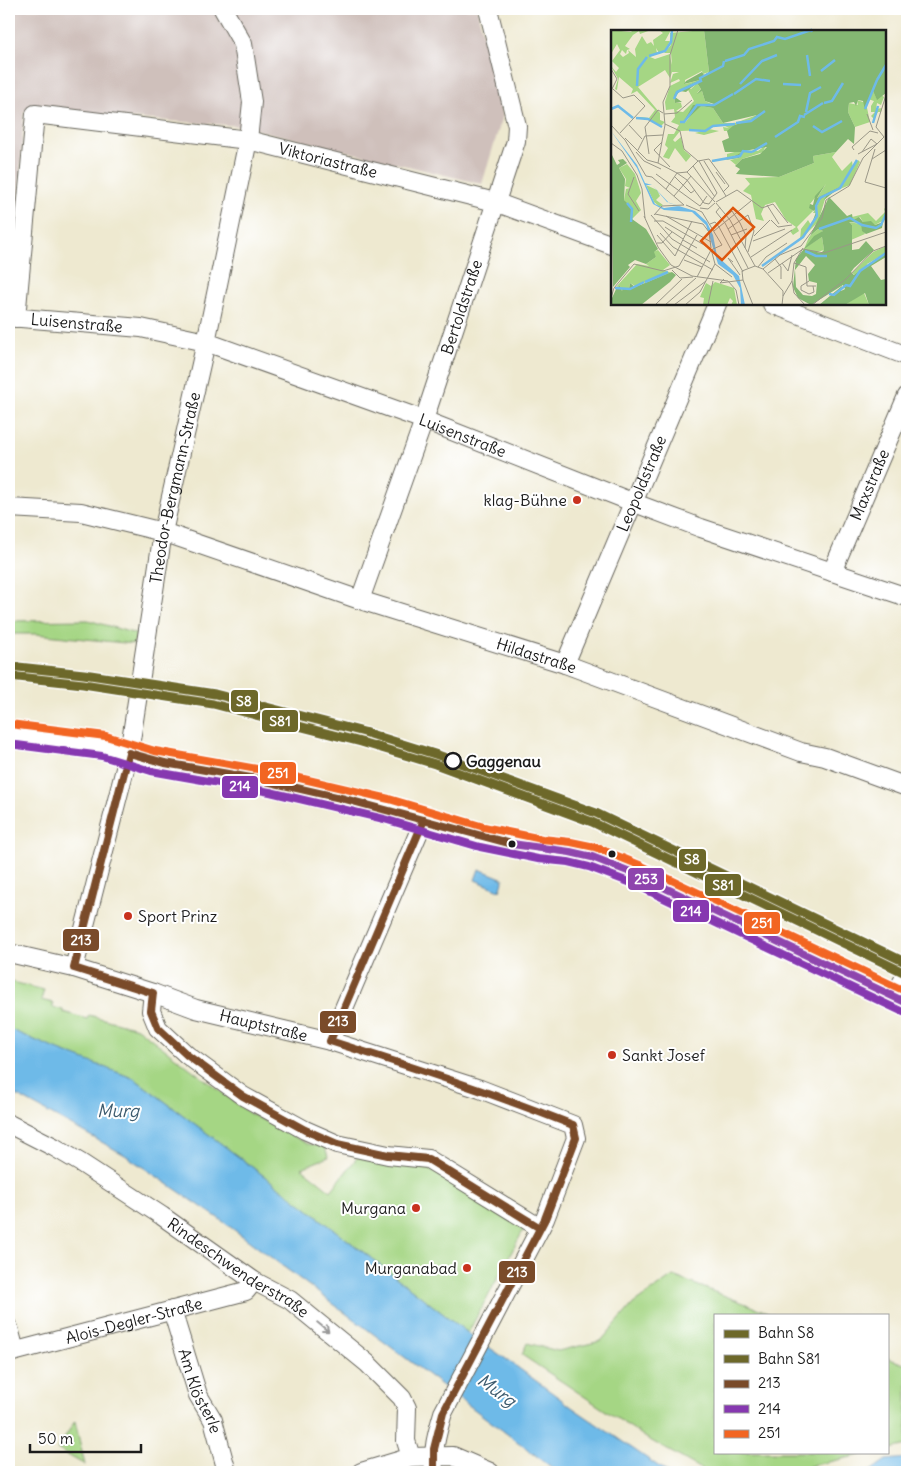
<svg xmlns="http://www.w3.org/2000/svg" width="916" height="1481" font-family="Delius,sans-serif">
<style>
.industrial{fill:#cfc0bb}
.green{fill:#a5d684;stroke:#607950}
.water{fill:#6ebae8;stroke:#456b82}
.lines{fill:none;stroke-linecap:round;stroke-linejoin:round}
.minor-casing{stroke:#66645b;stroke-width:20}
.minor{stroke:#fff;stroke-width:18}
.bus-1-casing{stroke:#fff;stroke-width:11}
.bus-2-casing{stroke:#fff;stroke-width:11}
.bus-3-casing{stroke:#fff;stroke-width:11}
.bus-4-casing{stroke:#fff;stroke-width:11}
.bus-1{stroke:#7a4b2a;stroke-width:8}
.bus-2{stroke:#8638b0;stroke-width:8}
.bus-3{stroke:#f26522;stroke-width:8}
.bus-4{stroke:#8e44ad;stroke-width:8}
.rail-1-casing{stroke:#fff;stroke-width:12}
.rail-2-casing{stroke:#fff;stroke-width:12}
.rail-1{stroke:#6d682a;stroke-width:9}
.rail-2{stroke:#6d682a;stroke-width:9}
.oneway{stroke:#999}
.poi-dot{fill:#c8321e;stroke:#fff;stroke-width:2}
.stop-dot{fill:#fff;stroke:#1c1c1c;stroke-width:2.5}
.bus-dot{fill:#1c1c1c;stroke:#fff;stroke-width:2}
.labels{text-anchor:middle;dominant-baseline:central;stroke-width:4;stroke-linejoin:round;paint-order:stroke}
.street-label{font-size:16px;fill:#1c1c1c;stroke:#fff}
.poi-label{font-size:16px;fill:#1c1c1c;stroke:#fff;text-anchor:end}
.stop-label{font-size:16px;font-weight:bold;fill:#1c1c1c;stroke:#fff;text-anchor:start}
.water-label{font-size:18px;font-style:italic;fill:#3d5b6e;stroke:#fff}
.inset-river{fill:none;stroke:#6ebae8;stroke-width:2.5}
.inset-road{fill:none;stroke:#9a9788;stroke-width:1}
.view{fill:#de560d;fill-opacity:0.15;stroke:#de560d;stroke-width:2.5}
.inset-edge{fill:none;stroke:#1c1c1c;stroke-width:2.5}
.line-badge{stroke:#fff;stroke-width:2}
.badge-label{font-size:14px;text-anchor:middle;font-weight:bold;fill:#fff}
</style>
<rect width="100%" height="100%" fill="#fff"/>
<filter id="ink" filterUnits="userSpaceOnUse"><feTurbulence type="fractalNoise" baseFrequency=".02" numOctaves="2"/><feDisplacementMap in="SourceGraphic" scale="10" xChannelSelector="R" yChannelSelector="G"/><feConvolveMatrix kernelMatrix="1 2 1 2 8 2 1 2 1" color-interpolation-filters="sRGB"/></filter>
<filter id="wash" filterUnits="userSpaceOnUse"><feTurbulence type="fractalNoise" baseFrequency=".0096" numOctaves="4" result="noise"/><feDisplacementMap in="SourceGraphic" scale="20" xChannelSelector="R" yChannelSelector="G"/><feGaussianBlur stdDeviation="1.12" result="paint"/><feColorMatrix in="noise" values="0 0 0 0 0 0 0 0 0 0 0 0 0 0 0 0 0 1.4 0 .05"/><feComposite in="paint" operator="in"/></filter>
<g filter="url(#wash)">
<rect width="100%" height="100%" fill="#eee9d0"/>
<path class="industrial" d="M 9,9 L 477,9 L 503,115 L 482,184 L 241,126 L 24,111 L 13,301 L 9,301 Z"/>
<path class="green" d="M 88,620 L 136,634 L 134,644 L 36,634 L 9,634 L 9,621 Z
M 9,981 L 44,990 L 41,1000 L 53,1003 L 53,1007 L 63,1010 L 63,1012 L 87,1019 L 89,1015 L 137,1028 L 249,1113 L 308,1144 L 325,1146 L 328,1157 L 302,1168 L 331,1191 L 359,1155 L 426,1167 L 524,1229 L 468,1333 L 288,1194 L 135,1079 L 50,1047 L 9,1029 Z
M 673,1276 L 775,1315 L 715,1315 L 715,1452 L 874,1452 L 810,1466 L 800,1472 L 707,1472 L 648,1439 L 522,1355 L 527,1343 L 558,1351 L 601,1341 L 633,1304 Z
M 887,1358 L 907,1365 L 907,1445 L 887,1450 Z
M 75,1421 L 85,1465 L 57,1449 Z"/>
<path class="water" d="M 479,869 L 504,879 L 500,890 L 475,880 Z
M 9,1029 L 51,1047 L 135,1079 L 288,1194 L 468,1333 L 509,1361 L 573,1408 L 667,1472 L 558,1472 L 221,1220 L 125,1155 L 9,1091 Z
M 907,1458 L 907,1472 L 869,1472 L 886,1460 Z"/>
</g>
<g filter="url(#ink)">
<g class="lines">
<defs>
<g id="minor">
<path d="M 772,304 L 907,356"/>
<path id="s1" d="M 9,317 L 141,328 L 206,342 L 424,420 L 632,502 L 701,528 L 907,597"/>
<path id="s2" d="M 16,318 L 35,114 L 248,140 L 495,202 L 612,245"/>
<path id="s3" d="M 9,508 L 81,512 L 163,532 L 360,600 L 565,664 L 801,752 L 825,757 L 907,787"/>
<path id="s4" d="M 832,572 L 907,396"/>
<path id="s5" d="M 360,600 L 424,420 L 516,141 L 517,126 L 488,9"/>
<path id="s6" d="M 565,664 L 717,304"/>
<path d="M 9,734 L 104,746 L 153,761 L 272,782 L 387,809 L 482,837 L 540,849 L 570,852 L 592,857 L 638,875 L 907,1003"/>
<path id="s7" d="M 9,953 L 74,968 L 153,993 L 196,1009 L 330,1041 L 480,1089 L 573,1125 L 576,1138 L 545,1219 L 443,1413 C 437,1433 432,1451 434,1472"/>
<path id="s8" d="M 74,968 L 129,753 L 163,532 L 206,342 L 248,140 L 252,102 L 243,44 L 223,9"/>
<path d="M 153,993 L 151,1011 L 158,1028 L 187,1055 L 243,1096 L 305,1130 L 337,1144 L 388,1155 L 428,1159 L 540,1228"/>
<path d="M 894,997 L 907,973"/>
<path d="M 330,1041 L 424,820"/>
<path id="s9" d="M 9,1124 L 54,1147 L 81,1163 L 162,1216 L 254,1281 L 290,1300 L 367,1363 L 402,1398 L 407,1408 L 406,1441 L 411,1457"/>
<path id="s10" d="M 172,1310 L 198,1395 L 213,1420 L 227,1472"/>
<path d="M 9,1328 L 15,1351"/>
<path id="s11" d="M 9,1353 L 246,1291 L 254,1281"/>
<path d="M 361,1472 L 411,1457 L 453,1456 L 490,1472"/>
</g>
</defs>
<use href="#minor" class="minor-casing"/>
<use href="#minor" class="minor"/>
<defs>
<path id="bus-1" d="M 424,820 L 330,1041 C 412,1067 493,1093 573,1125 L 576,1138 L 545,1219 L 443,1413 L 434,1449 L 434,1472
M 512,844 L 345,799 L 257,779 L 165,763 L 129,753 L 74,968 L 153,993 L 151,1011 L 158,1028 L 187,1055 L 243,1096 L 305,1130 L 337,1144 L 388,1155 L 428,1159 L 540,1228"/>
<path id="bus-2" d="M 9,744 L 102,756 L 151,771 L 270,792 L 384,819 L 480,847 L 538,859 L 568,862 L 589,867 L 634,884 L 903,1012"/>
<path id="bus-3" d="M 10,724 L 106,736 L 155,751 L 274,772 L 389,799 L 484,827 L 542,839 L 571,842 L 595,847 L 642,866 L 907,992"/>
<path id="bus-4" d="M 512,844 L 570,852 L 592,857 L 638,875 L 907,1003"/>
</defs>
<use href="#bus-1" class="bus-1-casing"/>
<use href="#bus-2" class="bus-2-casing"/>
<use href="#bus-3" class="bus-3-casing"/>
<use href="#bus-4" class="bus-4-casing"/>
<use href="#bus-1" class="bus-1"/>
<use href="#bus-2" class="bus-2"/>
<use href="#bus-3" class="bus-3"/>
<use href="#bus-4" class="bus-4"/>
<defs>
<path id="rail-1" d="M 9,666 L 84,674 L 215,694 L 364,732 L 438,755 L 596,813 L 907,963"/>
<path id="rail-2" d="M 9,676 L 83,684 L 213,704 L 361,742 L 435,764 L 592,822 L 903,972"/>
</defs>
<use href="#rail-1" class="rail-1-casing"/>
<use href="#rail-2" class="rail-2-casing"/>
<use href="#rail-1" class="rail-1"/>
<use href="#rail-2" class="rail-2"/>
</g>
<defs><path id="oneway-shaft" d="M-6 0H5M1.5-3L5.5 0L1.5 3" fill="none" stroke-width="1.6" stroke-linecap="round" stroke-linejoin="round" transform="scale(1.25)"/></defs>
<use class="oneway" href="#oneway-shaft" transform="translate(323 1327) rotate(39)"/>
</g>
<g class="poi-dot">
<circle cx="577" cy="500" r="5"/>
<circle cx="128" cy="916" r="5"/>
<circle cx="612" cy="1055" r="5"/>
<circle cx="416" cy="1208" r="5"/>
<circle cx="467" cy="1268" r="5"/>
</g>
<circle class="stop-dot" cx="453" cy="761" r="8"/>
<g class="bus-dot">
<circle cx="512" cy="844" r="4.5"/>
<circle cx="612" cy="854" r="4.5"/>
</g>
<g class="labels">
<g class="street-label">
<text stroke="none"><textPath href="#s2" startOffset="502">Viktoriastraße</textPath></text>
<text stroke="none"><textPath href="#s5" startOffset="310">Bertoldstraße</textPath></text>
<text stroke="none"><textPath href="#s1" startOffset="68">Luisenstraße</textPath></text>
<text stroke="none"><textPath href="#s1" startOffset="472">Luisenstraße</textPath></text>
<text stroke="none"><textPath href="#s6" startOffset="196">Leopoldstraße</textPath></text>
<text stroke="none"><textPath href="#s4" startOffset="95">Maxstraße</textPath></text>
<text stroke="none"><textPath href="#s8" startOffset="491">Theodor-Bergmann-Straße</textPath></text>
<text stroke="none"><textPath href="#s3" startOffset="550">Hildastraße</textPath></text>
<text stroke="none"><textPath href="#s7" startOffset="265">Hauptstraße</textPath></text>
<text stroke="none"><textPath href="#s9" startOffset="271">Rindeschwenderstraße</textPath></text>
<text stroke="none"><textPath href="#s11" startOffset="129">Alois-Degler-Straße</textPath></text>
<text stroke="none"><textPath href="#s10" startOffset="86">Am Klösterle</textPath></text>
</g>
<g class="poi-label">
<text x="567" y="500">klag-Bühne</text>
<text x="138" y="916" text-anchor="start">Sport Prinz</text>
<text x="622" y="1055" text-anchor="start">Sankt Josef</text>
<text x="406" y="1208">Murgana</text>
<text x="457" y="1268">Murganabad</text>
</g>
<g class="stop-label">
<text x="466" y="761">Gaggenau</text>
</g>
<g class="water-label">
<text x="118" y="1110">Murg</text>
<text transform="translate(497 1390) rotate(36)">Murg</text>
</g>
</g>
<g transform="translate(611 30)">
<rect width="275" height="275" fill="#eee9d0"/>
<path d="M 0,0 L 20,2 L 22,0 L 40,0 L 29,4 L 28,1 L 22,5 L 14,16 L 19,19 L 16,20 L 15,24 L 11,20 L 9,24 L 12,27 L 18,23 L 17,20 L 25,27 L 24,19 L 31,6 L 36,14 L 40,12 L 43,16 L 42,10 L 52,3 L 48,0 L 60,0 L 54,11 L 59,11 L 54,21 L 48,23 L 45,18 L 46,23 L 39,27 L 44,29 L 59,24 L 59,27 L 61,35 L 60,23 L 53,23 L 60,15 L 59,3 L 93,0 L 98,42 L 92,44 L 91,41 L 74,50 L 74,54 L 89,50 L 63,65 L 64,73 L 70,73 L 71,77 L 65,81 L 72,82 L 83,71 L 76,58 L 80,59 L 86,53 L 90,59 L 86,63 L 91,61 L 94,71 L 103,75 L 83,77 L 78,83 L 74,93 L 85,78 L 90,76 L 102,78 L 112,93 L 124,93 L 146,85 L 146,88 L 123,95 L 119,101 L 113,101 L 112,97 L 118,98 L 112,95 L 102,96 L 98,99 L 108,101 L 93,105 L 84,103 L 95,100 L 69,101 L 62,110 L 64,112 L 70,107 L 73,120 L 80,126 L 75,132 L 64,118 L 58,129 L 52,127 L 57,118 L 54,115 L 57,104 L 63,104 L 68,95 L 60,92 L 64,87 L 63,79 L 55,80 L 54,72 L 59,56 L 69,51 L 68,49 L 59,53 L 62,44 L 68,42 L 61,42 L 59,48 L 54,40 L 27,57 L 49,83 L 49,90 L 54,92 L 50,96 L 35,88 L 24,88 L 29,87 L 38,88 L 44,80 L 26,61 L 20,64 L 22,59 L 8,47 L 6,60 L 4,59 L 7,49 L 0,36 L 5,42 L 8,38 L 1,31 L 9,20 L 6,14 L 0,24 ZM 262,61 L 266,69 L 269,64 L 273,67 L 270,75 L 266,73 L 265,79 L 271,78 L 270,82 L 267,82 L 263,89 L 260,86 L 264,82 L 260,82 L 260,76 L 263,71 L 257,69 ZM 246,70 L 255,73 L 259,92 L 244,97 L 237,82 L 238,73 L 247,75 ZM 155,115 L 152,122 L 131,129 L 125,135 L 119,130 L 128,128 L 132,123 L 116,128 L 116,124 L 112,125 L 131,120 L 147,121 ZM 225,122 L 221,127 L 231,141 L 241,131 L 242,138 L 247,130 L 249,132 L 239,155 L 206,168 L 215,154 L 199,174 L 202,181 L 186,197 L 188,201 L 182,205 L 179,201 L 185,197 L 175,190 L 164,172 L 154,175 L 150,184 L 153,191 L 145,189 L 140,165 L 132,161 L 139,154 L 134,148 L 168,147 L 203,133 L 202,126 ZM 16,134 L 24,144 L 30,163 L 25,171 L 30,180 L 21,189 L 13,170 L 15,159 L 19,158 L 14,156 L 15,149 L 8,138 ZM 35,155 L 46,160 L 49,166 L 45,170 L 52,175 L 49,177 L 43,172 ZM 215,166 L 207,192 L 189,210 L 190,199 L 197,190 L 200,195 L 205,189 L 205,183 L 202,183 L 210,169 ZM 273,178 L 275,180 L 275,189 L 264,195 L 252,192 L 249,187 L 242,190 L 241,187 L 257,183 L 265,191 L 274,182 ZM 237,192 L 250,194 L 254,204 L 240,210 L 241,195 ZM 207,199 L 212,201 L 195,217 L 211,207 L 213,220 L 203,223 L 193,219 L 198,207 ZM 275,216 L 275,223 L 256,234 L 255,239 L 244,245 L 241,243 L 262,222 ZM 47,220 L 59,235 L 52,240 L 61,243 L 24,256 L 19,253 L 18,259 L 13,258 L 11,261 L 9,256 L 5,257 L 26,234 L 38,236 L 35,234 L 45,227 L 42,222 ZM 104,252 L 123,258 L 126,275 L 120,275 L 122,271 L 119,268 L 116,275 L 92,275 L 93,268 L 89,267 L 95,253 L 100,256 ZM 253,263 L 258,275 L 234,275 L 246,267 Z" fill="#a5d684"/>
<path d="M 93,0 L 275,0 L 275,63 L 266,70 L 262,61 L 254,80 L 252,71 L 247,70 L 245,76 L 243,72 L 238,73 L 237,82 L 244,97 L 243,114 L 237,109 L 225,122 L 202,126 L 203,133 L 168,147 L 125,144 L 129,139 L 124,136 L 131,129 L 149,124 L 156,117 L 133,121 L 128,128 L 114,130 L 132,122 L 114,122 L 111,111 L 118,108 L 116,101 L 123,95 L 140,90 L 146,85 L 112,93 L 102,78 L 90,76 L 72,93 L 82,75 L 103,74 L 94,71 L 91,61 L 86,64 L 90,59 L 86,53 L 75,62 L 69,61 L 64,67 L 71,72 L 64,73 L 63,65 L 66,61 L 89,50 L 73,54 L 75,51 L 91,42 L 93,45 L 98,42 ZM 0,123 L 6,135 L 9,133 L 7,130 L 12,129 L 16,133 L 8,138 L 14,149 L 13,170 L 22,179 L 21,189 L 35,199 L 47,219 L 43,222 L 45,227 L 35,234 L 24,230 L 17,235 L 19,237 L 2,257 ZM 214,155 L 206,168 L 229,157 L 213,170 L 215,166 L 210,169 L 205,177 L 206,185 L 200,196 L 205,182 L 205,178 L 203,181 L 198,178 L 199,174 L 202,175 L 204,166 ZM 218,167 L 236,186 L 241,184 L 242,190 L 248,187 L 252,192 L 260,191 L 264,195 L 272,192 L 271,198 L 255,204 L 251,201 L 250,193 L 238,192 L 241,195 L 241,220 L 248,219 L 255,211 L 263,220 L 243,238 L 240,242 L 243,245 L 275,223 L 275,227 L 260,236 L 270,250 L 275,249 L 275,275 L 258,275 L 254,263 L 234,275 L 208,275 L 231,256 L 230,261 L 234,259 L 232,255 L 200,275 L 187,268 L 182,257 L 185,229 L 203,206 L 212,201 L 207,199 L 199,206 ZM 211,207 L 213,220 L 210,223 L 193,219 ZM 195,226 L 204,235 L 197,244 L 198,251 L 206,253 L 205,264 L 201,266 L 192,265 L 185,257 L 184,240 ZM 61,242 L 65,245 L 59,252 L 30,275 L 0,275 L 0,268 L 5,268 L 1,268 L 6,257 L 9,256 L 11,261 L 12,258 L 18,259 L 19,253 L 24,257 Z" fill="#84b772" fill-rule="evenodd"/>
<path d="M 0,101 L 26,135 L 34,153 L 41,155 L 35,155 L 44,174 L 53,178 L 68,176 L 56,172 L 42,156 L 58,173 L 84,181 L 96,192 L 102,205 L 106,226 L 128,246 L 134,275 L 130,275 L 129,258 L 122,245 L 107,234 L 95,195 L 81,182 L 53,180 L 42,174 L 26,138 Z" fill="#6ebae8"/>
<path class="inset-river" d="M 196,25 L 199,46M 38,26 L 54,21 L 60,12 L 61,0M 114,31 L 133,25 L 138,19 L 163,11 L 166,7 L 174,9 L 200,0 L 201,2M 210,41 L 224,30M 266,50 L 275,35M 129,54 L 151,31 L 166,25M 172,54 L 190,55M 26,56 L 27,39 L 36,27M 123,64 L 145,49 L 159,51M 63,69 L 66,62 L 90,51 L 89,48 L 112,36 L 113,31M 213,73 L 221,71 L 232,53M 0,79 L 7,76 L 22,88M 254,79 L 266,50M 195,82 L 199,63 L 210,57M 193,85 L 212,73M 25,88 L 37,89 L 51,97M 69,92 L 73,92 L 86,75 L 103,75 L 122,64M 125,93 L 140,91 L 154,81M 262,93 L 267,76M 202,96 L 211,102 L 231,91M 78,100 L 94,101 L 102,96 L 124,94M 164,107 L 187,92 L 189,86 L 194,87M 141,122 L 156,113M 101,131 L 129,126 L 132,121 L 141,122M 16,173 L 21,179 L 20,192M 208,199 L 239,188 L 251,195 L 265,198 L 270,195 L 275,184M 194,221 L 205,226 L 216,226M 151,236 L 192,207 L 206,186 L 205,176 L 209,168 L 229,158 L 246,130M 34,252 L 57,242M 4,258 L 19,259 L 33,252M 218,264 L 223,265 L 235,255 L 239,256 L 249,241 L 275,223"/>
<path class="inset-road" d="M 0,39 L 6,49 L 0,61M 2,59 L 12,68 L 23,65 L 34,76 L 9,103M 53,84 L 66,83 L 81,70M 256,84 L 262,100M 54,94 L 69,101 L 73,119 L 87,131M 0,95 L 14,110 L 35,146 L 41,147 L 73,175M 18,95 L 31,109M 14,108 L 36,130 L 47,133M 51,112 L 43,120 L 59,137M 0,113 L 11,121 L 26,145 L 31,159 L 34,188M 264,119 L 254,152 L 275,158M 27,120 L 34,106 L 52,105M 243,120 L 241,117 L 259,101 L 267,103M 25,122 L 33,131 L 50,139M 251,122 L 260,109M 38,124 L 34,97 L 47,80 L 52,83M 247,124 L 266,114 L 260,109M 261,129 L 275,120M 88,131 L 106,163 L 98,174 L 93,173M 93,131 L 115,166M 47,133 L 54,95 L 52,72 L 59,56 L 59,25 L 67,0M 47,133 L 66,143 L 76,142 L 104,172M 82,136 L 104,167M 76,142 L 87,131 L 98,129 L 118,156 L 112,162M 105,142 L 114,154M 45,144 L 89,176 L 96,166M 23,147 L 17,164 L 28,181M 64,147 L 80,163 L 84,160M 55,159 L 66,143 L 76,150 L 93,173M 63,166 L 80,146M 105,172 L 126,160 L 151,178M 105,173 L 119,190 L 144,236M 75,175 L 91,182 L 111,215 L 100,220 L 86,247M 156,175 L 168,194M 109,177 L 105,182 L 114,193 L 137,238M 89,178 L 97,179 L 104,173M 151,178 L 162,174 L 177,193M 44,184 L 92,194 L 98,202 L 100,218M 40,185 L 61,209 L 99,232M 43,185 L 51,176 L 73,175M 116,185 L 121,181 L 129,193 L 135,206 L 134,218M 33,186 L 47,217 L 60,235 L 81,246 L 117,251 L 125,260 L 128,275M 55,186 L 100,212M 160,190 L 167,197 L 181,195M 43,191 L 52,191 L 100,219 L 104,234 L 121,247M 99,194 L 104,192 L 108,197 L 132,242M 54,197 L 72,209M 117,199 L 137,185 L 143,201 L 137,222M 103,201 L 140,171M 49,203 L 62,217 L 102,240M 46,205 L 64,226M 120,205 L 136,199M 143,206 L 159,190M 72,210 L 86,218M 142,211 L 174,199M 46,213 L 51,213 L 61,202M 192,218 L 183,233 L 181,251 L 183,263 L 194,275M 192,219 L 213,223 L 275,202M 64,226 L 81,191M 140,227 L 181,200M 164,229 L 170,237 L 170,249M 73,230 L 91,237M 122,232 L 117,228 L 129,245M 171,233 L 177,241 L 181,225M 183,233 L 195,237 L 196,256 L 205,256M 147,237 L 155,227 L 176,213M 152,239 L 172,261 L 172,266M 61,240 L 69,248 L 82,247M 157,243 L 192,219M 113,249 L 109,253 L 132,250 L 131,241 L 144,236 L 152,239 L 169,225 L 190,216 L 211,188 L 215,170 L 238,156 L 252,128 L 273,107 L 265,97 L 275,65M 132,250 L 142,275M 198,251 L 190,256 L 190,260 L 198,264 L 203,262 L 202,256M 0,268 L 3,258 L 23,234 L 52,241 L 68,236 L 86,205M 44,275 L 71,249M 54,275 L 85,248M 63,275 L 95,251M 74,275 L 89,262 L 104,234M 97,275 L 102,251M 171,275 L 172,266 L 181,251M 201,275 L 235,249 L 262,221 L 275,216"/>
<path class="view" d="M 122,178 L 143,197 L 111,230 L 90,211 Z"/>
<rect width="275" height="275" class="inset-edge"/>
</g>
<g class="line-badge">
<rect x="230" y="689" width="29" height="24" rx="5" fill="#6d682a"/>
<rect x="261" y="709" width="38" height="24" rx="5" fill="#6d682a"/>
<rect x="259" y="761" width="38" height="24" rx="5" fill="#f26522"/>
<rect x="221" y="775" width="38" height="24" rx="5" fill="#8638b0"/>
<rect x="678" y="848" width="29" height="24" rx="5" fill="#6d682a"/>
<rect x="627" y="867" width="38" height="24" rx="5" fill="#8e44ad"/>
<rect x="704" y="873" width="38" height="24" rx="5" fill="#6d682a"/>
<rect x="672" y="899" width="38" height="24" rx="5" fill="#8638b0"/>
<rect x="743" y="911" width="38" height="24" rx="5" fill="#f26522"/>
<rect x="62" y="928" width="38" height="24" rx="5" fill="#7a4b2a"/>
<rect x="319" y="1010" width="38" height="24" rx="5" fill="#7a4b2a"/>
<rect x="498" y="1260" width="38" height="24" rx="5" fill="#7a4b2a"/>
</g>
<g class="badge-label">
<text x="244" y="706">S8</text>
<text x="280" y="726">S81</text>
<text x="278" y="778">251</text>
<text x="240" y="791">214</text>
<text x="692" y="864">S8</text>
<text x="646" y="884">253</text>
<text x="723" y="890">S81</text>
<text x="691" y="916">214</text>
<text x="762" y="928">251</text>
<text x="81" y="945">213</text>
<text x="338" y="1026">213</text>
<text x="517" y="1277">213</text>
</g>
<rect width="916" height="1481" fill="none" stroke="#fff" stroke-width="30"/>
<rect x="714" y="1314" width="175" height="140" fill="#ffffff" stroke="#a4a4a4"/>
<rect x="724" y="1330" width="25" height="8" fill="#6d682a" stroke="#a4a4a4"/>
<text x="758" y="1338" font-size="15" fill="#1c1c1c">Bahn S8</text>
<rect x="724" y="1355" width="25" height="8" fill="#6d682a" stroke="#a4a4a4"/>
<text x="758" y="1364" font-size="15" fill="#1c1c1c">Bahn S81</text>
<rect x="724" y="1380" width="25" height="8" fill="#7a4b2a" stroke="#a4a4a4"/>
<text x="758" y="1388" font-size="15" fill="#1c1c1c">213</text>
<rect x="724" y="1405" width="25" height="8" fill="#8638b0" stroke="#a4a4a4"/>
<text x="758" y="1414" font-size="15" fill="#1c1c1c">214</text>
<rect x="724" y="1430" width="25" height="8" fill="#f26522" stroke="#a4a4a4"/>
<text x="758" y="1438" font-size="15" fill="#1c1c1c">251</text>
<path d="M30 1444v8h111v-8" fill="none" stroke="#1c1c1c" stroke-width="2.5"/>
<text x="38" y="1444" font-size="15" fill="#1c1c1c" stroke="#ffffff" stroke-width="4" paint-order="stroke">50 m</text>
</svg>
